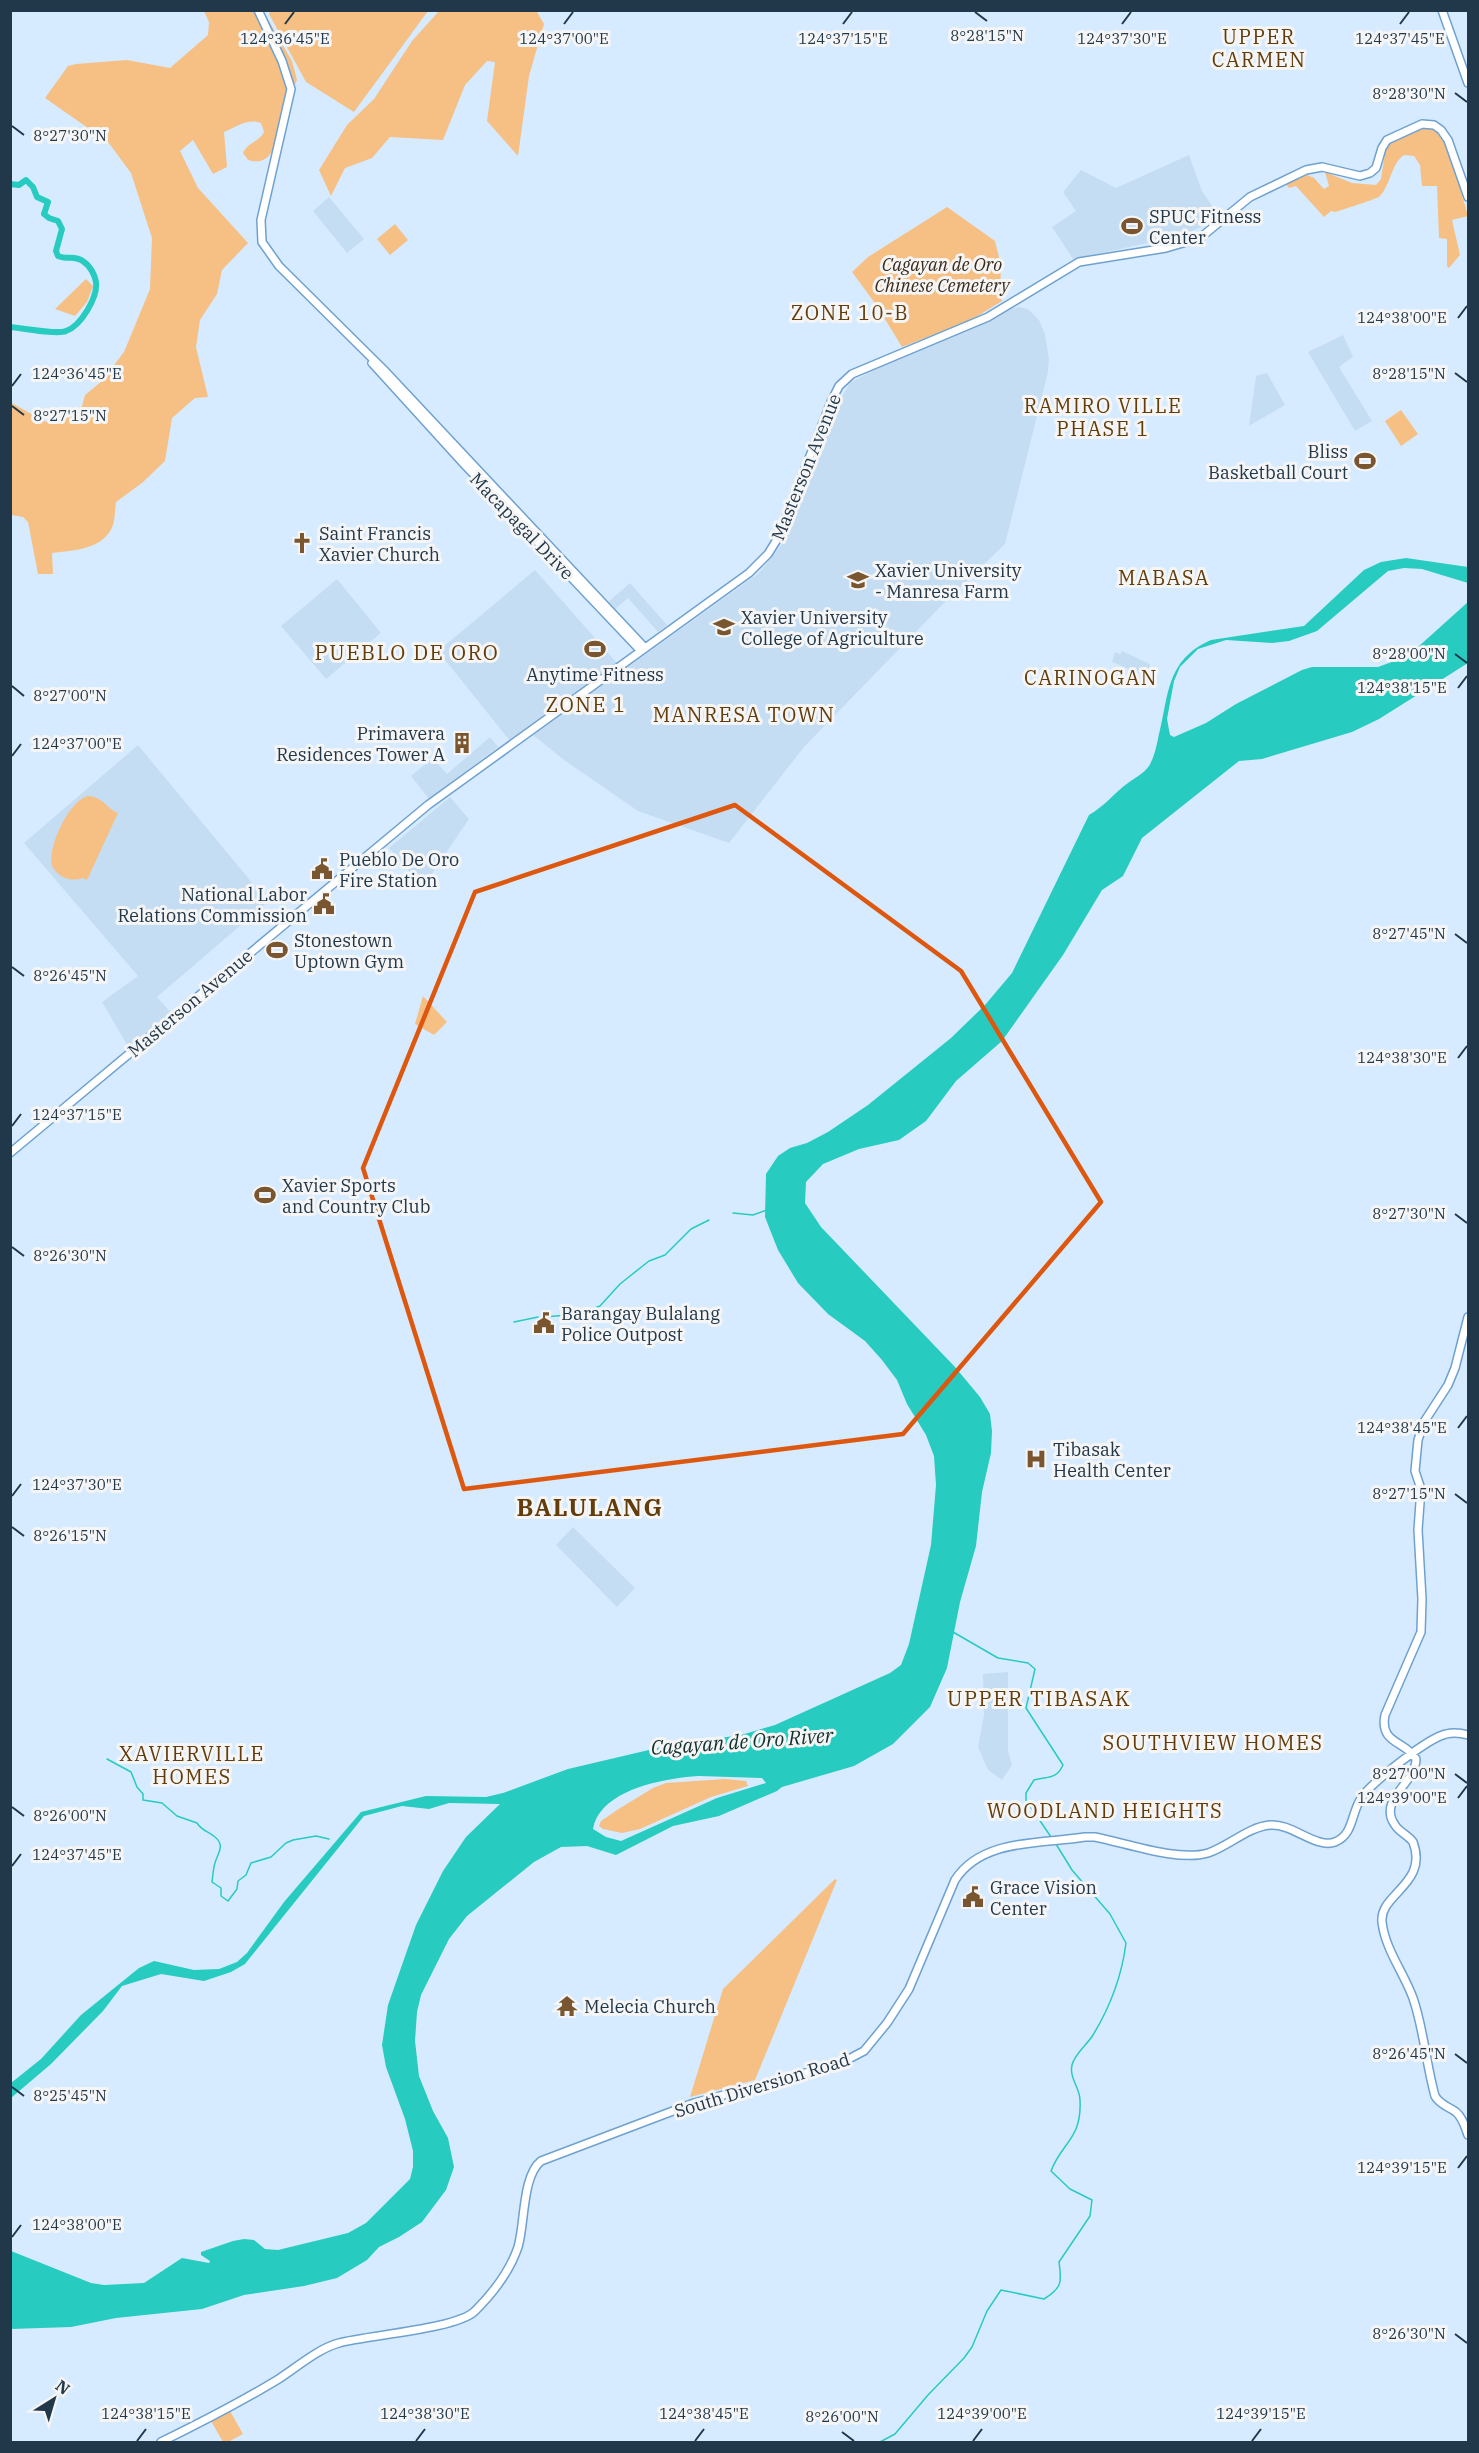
<svg xmlns="http://www.w3.org/2000/svg" width="1479" height="2453" font-family="'IBM Plex Serif',serif">
<style>
.built{fill:#c5ddf3}
.green{fill:#f6bf84}
.water{fill:#27cbbf;fill-rule:evenodd}
.lines{fill:none;stroke-linecap:round;stroke-linejoin:round}
.stream{stroke:#27cbbf;stroke-width:1.5}
.river{stroke:#27cbbf;stroke-width:6}
.major-casing{stroke:#6ea1d0;stroke-width:10}
.major{stroke:#fff;stroke-width:7}
.marked{fill:none;stroke:#de570f;stroke-width:4.5;stroke-linejoin:round}
.ticks{fill:none;stroke:#21374a;stroke-width:2}
.labels{text-anchor:middle;dominant-baseline:central;stroke-width:6;stroke-linejoin:round;paint-order:stroke}
.poi-label{font-size:18px;fill:#21374a;stroke:#f5f5f5;text-anchor:start}
.park-label{font-size:18px;font-style:italic;fill:#3a2a19;stroke:#f5f5f5}
.street-label{font-size:18px;fill:#21374a;stroke:#f5f5f5}
.neighbourhood-label{font-size:20px;letter-spacing:1.5px;fill:#623c0a;stroke:#f5f5f5}
.water-label{font-size:20px;font-style:italic;fill:#11302e;stroke:#f5f5f5}
.quarter-label{font-size:21px;letter-spacing:1.5px;fill:#623c0a;stroke:#f5f5f5}
.district-label{font-size:24px;font-weight:bold;letter-spacing:1.5px;fill:#623c0a;stroke:#f5f5f5}
.ticks-label{font-size:15px;text-anchor:middle;fill:#21374a;stroke:#f5f5f5;stroke-width:6;stroke-linejoin:round;paint-order:stroke}
</style>
<rect width="100%" height="100%" fill="#d6ebff"/>
<path class="built" d="M 1189,155 L 1202,191 L 1217,213 L 1201,227 L 1185,235 L 1073,259 L 1052,227 L 1076,211 L 1063,192 L 1081,170 L 1116,188 Z
M 329,197 L 364,239 L 347,253 L 313,211 Z
M 1019,307 L 1028,309 L 1039,320 L 1045,334 L 1049,359 L 1048,372 L 1005,544 L 941,606 L 804,747 L 729,843 L 638,811 L 564,760 L 533,735 L 759,573 L 782,544 L 837,405 L 850,383 L 879,367 L 980,325 L 1009,309 Z
M 1343,335 L 1353,357 L 1339,367 L 1372,421 L 1355,431 L 1308,352 Z
M 1267,373 L 1285,405 L 1249,426 L 1256,376 Z
M 535,570 L 617,663 L 510,741 L 442,656 L 443,647 Z
M 337,579 L 381,633 L 326,679 L 281,626 Z
M 630,583 L 667,625 L 658,632 L 628,598 L 614,610 L 607,603 Z
M 1122,651 L 1150,664 L 1148,677 L 1112,662 L 1115,652 L 1120,654 Z
M 490,737 L 498,747 L 429,799 L 411,776 L 433,758 L 447,774 Z
M 138,745 L 268,902 L 157,997 L 172,1014 L 129,1048 L 102,1002 L 138,976 L 24,843 Z
M 450,797 L 469,819 L 423,887 L 389,848 Z
M 573,1527 L 635,1588 L 617,1607 L 556,1545 Z
M 1008,1672 L 1008,1751 L 1012,1765 L 1002,1780 L 988,1770 L 978,1747 L 984,1715 L 983,1674 Z"/>
<path class="green" d="M 204,11 L 263,11 L 292,61 L 297,80 C 294,88 288,93 285,101 C 277,122 281,170 248,160 L 243,153 C 247,143 259,142 264,132 L 261,123 C 248,118 236,127 224,132 L 227,167 L 213,174 L 193,140 L 180,151 L 198,188 L 248,243 L 222,270 L 217,294 L 200,320 L 196,347 L 208,397 L 195,398 L 172,418 L 165,461 L 142,483 L 116,502 C 115,509 115,518 113,525 C 104,550 74,550 52,553 L 53,574 L 38,574 L 28,522 L 23,517 L 11,515 L 10,402 L 46,422 L 58,411 L 68,418 L 81,410 L 85,395 L 102,381 L 124,352 L 150,289 L 152,238 L 131,173 L 108,142 L 45,98 L 68,66 L 76,64 L 127,60 L 170,68 L 208,35 L 209,22 Z
M 270,11 L 270,10 L 428,11 L 354,112 L 306,82 L 269,14 Z
M 439,11 L 538,11 L 537,12 L 544,24 L 529,76 L 518,156 L 487,121 L 495,62 L 487,61 L 465,85 L 443,140 L 390,137 L 372,158 L 345,168 L 331,196 L 319,170 L 347,125 L 374,99 L 412,41 Z
M 1422,127 L 1438,130 L 1451,157 L 1468,216 L 1452,220 L 1460,255 L 1449,268 L 1447,266 L 1447,239 L 1439,238 L 1437,186 L 1422,186 L 1420,165 L 1414,156 L 1404,155 C 1391,164 1391,184 1380,196 C 1378,199 1343,209 1336,212 L 1331,211 L 1324,217 L 1296,186 L 1289,188 L 1285,183 L 1305,174 L 1314,178 L 1324,189 L 1329,186 L 1325,172 L 1352,183 L 1376,185 L 1381,179 L 1386,147 L 1401,136 Z
M 947,207 L 995,241 L 1001,265 L 1000,293 L 1002,301 L 971,320 L 902,347 L 877,306 L 852,272 L 868,257 Z
M 395,224 L 408,240 L 390,255 L 377,239 Z
M 86,279 L 93,286 L 87,302 L 75,316 L 55,309 Z
M 1401,410 L 1418,434 L 1401,446 L 1385,421 Z
M 88,796 C 103,797 106,808 118,813 L 87,880 L 83,878 C 70,882 59,878 52,866 C 47,848 69,800 88,796 Z
M 423,996 L 447,1022 L 434,1035 L 415,1024 Z
M 725,1779 L 746,1781 L 748,1786 L 711,1797 L 640,1829 L 622,1833 L 603,1829 L 599,1826 L 601,1821 L 617,1810 L 653,1788 L 666,1783 Z
M 835,1879 L 837,1880 L 755,2080 L 690,2097 L 723,1989 Z
M 230,2411 L 243,2434 L 228,2442 L 223,2442 L 211,2421 Z"/>
<path class="water" d="M 1406,558 L 1468,567 L 1468,583 L 1422,569 L 1404,568 L 1388,571 L 1317,631 L 1289,641 L 1272,643 L 1226,640 L 1198,649 L 1180,667 L 1174,681 L 1167,719 L 1170,735 L 1174,737 L 1206,723 L 1236,704 L 1302,670 L 1312,667 L 1378,667 L 1408,656 L 1468,602 L 1468,663 L 1379,719 L 1352,732 L 1262,759 L 1239,761 L 1142,838 L 1123,876 L 1102,890 L 1063,955 L 1002,1041 L 956,1081 L 926,1121 L 899,1140 L 859,1149 L 823,1164 L 806,1182 L 805,1203 L 821,1227 L 955,1367 L 980,1397 L 990,1414 L 992,1431 L 991,1453 L 982,1492 L 976,1546 L 960,1602 L 947,1668 L 930,1707 L 893,1744 L 854,1766 L 782,1787 L 777,1791 L 719,1816 L 673,1826 L 616,1855 L 587,1846 L 561,1847 L 534,1862 L 467,1916 L 449,1939 L 421,1995 L 417,2012 L 415,2041 L 419,2076 L 433,2111 L 448,2138 L 454,2167 L 446,2190 L 422,2222 L 399,2237 L 379,2247 L 367,2260 L 337,2278 L 304,2286 L 244,2295 L 202,2309 L 116,2318 L 71,2327 L 11,2329 L 11,2251 L 91,2283 L 104,2285 L 144,2283 L 182,2258 L 209,2263 L 210,2261 L 201,2255 L 201,2252 L 233,2241 L 244,2239 L 254,2240 L 265,2249 L 278,2250 L 348,2233 L 366,2223 L 410,2179 L 413,2167 L 413,2151 L 405,2119 L 386,2067 L 382,2045 L 388,2005 L 416,1925 L 443,1871 L 466,1837 L 500,1804 L 449,1803 L 429,1809 L 402,1806 L 364,1816 L 245,1964 L 231,1972 L 204,1981 L 161,1974 L 122,1986 L 103,2011 L 51,2064 L 11,2098 L 11,2083 L 41,2059 L 81,2015 L 139,1968 L 154,1961 L 194,1970 L 219,1969 L 237,1962 L 247,1953 L 284,1902 L 361,1812 L 426,1796 L 486,1797 L 503,1793 L 568,1769 L 670,1745 L 741,1735 L 775,1725 L 890,1673 L 901,1665 L 909,1644 L 931,1545 L 936,1485 L 934,1456 L 926,1435 L 907,1404 L 897,1380 L 882,1360 L 865,1341 L 828,1314 L 798,1283 L 778,1250 L 765,1217 L 766,1174 L 778,1156 L 790,1148 L 807,1143 L 828,1132 L 868,1105 L 951,1038 L 985,1005 L 1012,973 L 1089,815 C 1106,805 1113,794 1128,783 C 1135,778 1144,773 1149,766 C 1154,758 1156,748 1158,739 C 1169,697 1165,660 1211,640 L 1304,626 L 1364,570 L 1381,562 ZM 699,1776 L 762,1778 L 766,1783 L 717,1798 L 621,1841 L 606,1837 L 593,1829 C 600,1789 666,1778 699,1776 Z"/>
<g class="lines">
<path class="stream" d="M 733,1213 L 753,1215 L 767,1210
M 544,1317 L 579,1314 L 600,1306 L 620,1284 L 649,1261 L 665,1255 L 691,1229 L 709,1220
M 514,1322 L 538,1317
M 953,1632 L 998,1658 L 1028,1663 L 1035,1669 L 1026,1708 L 1063,1765 C 1056,1780 1048,1776 1034,1780 L 1026,1793 L 1026,1800 L 1051,1837
M 107,1759 L 131,1772 L 137,1787 L 143,1794 L 143,1800 L 162,1803 L 177,1816 L 197,1823 C 202,1831 208,1831 215,1837 C 226,1846 217,1854 215,1863 C 213,1869 213,1876 212,1882 L 221,1888 L 221,1896 L 228,1901 L 237,1889 L 238,1881 L 246,1875 L 251,1863 L 271,1857 L 286,1843 L 293,1840 L 316,1836 L 329,1839
M 880,2442 L 895,2434 L 928,2395 L 964,2358 L 972,2347 L 987,2311 L 1001,2290 L 1044,2299 C 1062,2288 1062,2282 1059,2262 L 1090,2216 L 1092,2200 L 1070,2189 L 1051,2171 C 1062,2142 1082,2139 1080,2100 C 1080,2088 1069,2078 1072,2065 C 1075,2053 1087,2045 1093,2035 C 1110,2007 1122,1975 1126,1943 L 1110,1914 L 1072,1870 L 1056,1844"/>
<path class="river" d="M 10,184 L 19,185 L 26,180 L 33,187 L 37,197 L 48,202 L 44,214 L 49,218 L 58,221 L 62,229 L 56,251 L 58,256 C 67,260 76,255 84,262 C 90,266 95,275 96,282 C 98,297 81,326 66,331 C 57,335 23,328 10,327"/>
<defs>
<path id="major" d="M 258,10 L 282,61 L 291,89 L 261,220 L 262,242 L 279,266 L 383,369 L 645,648
M 1442,10 L 1468,83
M 372,363 L 462,462 L 641,651
M 10,1153 L 428,805 L 749,573 L 768,554 L 778,538 L 831,402 L 839,386 L 852,374 L 988,317 L 1079,262 L 1166,248 L 1200,238 L 1250,197 L 1306,170 L 1322,167 L 1360,176 L 1370,173 L 1376,168 L 1382,148 L 1387,140 L 1422,124 L 1434,125 L 1441,130 L 1448,140 L 1468,197
M 1468,1317 L 1455,1368 L 1448,1385 L 1424,1422 L 1418,1440 L 1415,1471 L 1421,1489 L 1418,1530 L 1422,1599 L 1421,1632 L 1385,1715 C 1379,1744 1406,1741 1416,1759 C 1416,1783 1377,1800 1395,1825 C 1399,1832 1408,1835 1413,1842 C 1429,1884 1379,1894 1382,1922 C 1385,1949 1404,1973 1413,1998 C 1424,2030 1426,2064 1435,2096 C 1440,2105 1448,2106 1456,2112 C 1463,2118 1465,2127 1468,2135
M 161,2442 C 200,2423 239,2403 277,2380 C 296,2368 317,2349 339,2343 C 369,2335 457,2329 475,2311 C 492,2294 510,2271 518,2247 C 525,2224 522,2176 541,2161 L 694,2103 L 839,2064 L 864,2051 L 887,2023 L 909,1989 L 955,1880 C 982,1838 1042,1844 1085,1837 L 1095,1837 C 1126,1843 1178,1862 1208,1853 C 1229,1846 1248,1827 1270,1825 C 1292,1823 1316,1849 1335,1842 C 1353,1835 1351,1815 1360,1800 C 1369,1784 1428,1738 1446,1734 C 1454,1732 1461,1733 1468,1735"/>
</defs>
<use href="#major" class="major-casing"/>
<use href="#major" class="major"/>
</g>
<path class="marked" d="M 735,805 L 961,971 L 1101,1202 L 903,1434 L 464,1489 L 363,1168 L 475,892 Z"/>
<path class="ticks" d="M 975,12 L 987,21M 285,24 L 294,12M 564,24 L 573,12M 843,24 L 852,12M 1122,24 L 1131,12M 1400,24 L 1409,12M 1455,93 L 1467,102M 12,126 L 24,135M 1458,318 L 1467,306M 1455,373 L 1467,382M 12,386 L 21,374M 12,406 L 24,415M 1455,654 L 1467,663M 12,686 L 24,696M 1458,688 L 1467,676M 12,756 L 21,744M 1455,934 L 1467,943M 12,967 L 24,976M 1458,1058 L 1467,1046M 12,1126 L 21,1114M 1455,1214 L 1467,1223M 12,1247 L 24,1256M 1458,1428 L 1467,1416M 1455,1494 L 1467,1503M 12,1496 L 21,1484M 12,1527 L 24,1536M 1455,1774 L 1467,1783M 1458,1798 L 1467,1786M 12,1807 L 24,1816M 12,1866 L 21,1854M 1455,2054 L 1467,2063M 12,2087 L 24,2096M 1458,2168 L 1467,2156M 12,2237 L 21,2225M 1455,2334 L 1467,2343M 842,2432 L 854,2441M 137,2441 L 146,2429M 416,2441 L 425,2429M 695,2441 L 704,2429M 973,2441 L 982,2429M 1252,2441 L 1261,2429"/>
<defs>
<symbol id="stadium-bare" viewBox="-9 -9 18 18"><path d="M0-5a6.5 5 0 1 0 0 10a6.5 5 0 1 0 0-10ZM-3.5-1.8h7v3.6h-7Z" fill="#79562f" stroke="#f5f5f5" stroke-width="2.5" paint-order="stroke"/></symbol>
<symbol id="church-bare" viewBox="-9 -9 18 18"><path d="M-1.2-6h2.4v3.5h3.3v2.4h-3.3V6h-2.4V-.1h-3.3v-2.4h3.3Z" fill="#79562f" stroke="#f5f5f5" stroke-width="2.5" paint-order="stroke"/></symbol>
<symbol id="university-bare" viewBox="-9 -9 18 18"><path d="M0-5L7-2L0 1L-7-2ZM-4 1L0 2.5L4 1V4Q0 6-4 4Z" fill="#79562f" stroke="#f5f5f5" stroke-width="2.5" paint-order="stroke"/></symbol>
<symbol id="building-bare" viewBox="-9 -9 18 18"><path d="M-4-6H4V6H1V3H-1V6H-4ZM-2.5-4.3h1.7v1.8h-1.7ZM.8-4.3h1.7v1.8H.8ZM-2.5-1h1.7V.8h-1.7ZM.8-1h1.7V.8H.8Z" fill="#79562f" stroke="#f5f5f5" stroke-width="2.5" paint-order="stroke"/></symbol>
<symbol id="civic-bare" viewBox="-9 -9 18 18"><path d="M-.6-6.5H3V-4.5H.6V-3L4-1V1h2V6H-6V1h2V-1L-.6-3ZM-1.2 2.5V6h2.4V2.5Z" fill="#79562f" stroke="#f5f5f5" stroke-width="2.5" paint-order="stroke"/></symbol>
<symbol id="hospital-bare" viewBox="-9 -9 18 18"><path d="M-5-5h3v3.5h4V-5h3V5h-3V1.5h-4V5h-3Z" fill="#79562f" stroke="#f5f5f5" stroke-width="2.5" paint-order="stroke"/></symbol>
<symbol id="temple-bare" viewBox="-9 -9 18 18"><path d="M0-6L5-2H3V0L6.5 2.5H4V6H1.5V3h-3V6H-4V2.5H-6.5L-3 0V-2H-5Z" fill="#79562f" stroke="#f5f5f5" stroke-width="2.5" paint-order="stroke"/></symbol>
</defs>
<g fill-rule="evenodd">
<use href="#stadium-bare" x="1117" y="211" width="30" height="30"/>
<use href="#stadium-bare" x="1350" y="446" width="30" height="30"/>
<use href="#church-bare" x="287" y="528" width="30" height="30"/>
<use href="#university-bare" x="843" y="565" width="30" height="30"/>
<use href="#university-bare" x="709" y="612" width="30" height="30"/>
<use href="#stadium-bare" x="580" y="634" width="30" height="30"/>
<use href="#building-bare" x="447" y="728" width="30" height="30"/>
<use href="#civic-bare" x="307" y="854" width="30" height="30"/>
<use href="#civic-bare" x="309" y="889" width="30" height="30"/>
<use href="#stadium-bare" x="262" y="935" width="30" height="30"/>
<use href="#stadium-bare" x="250" y="1180" width="30" height="30"/>
<use href="#civic-bare" x="529" y="1308" width="30" height="30"/>
<use href="#hospital-bare" x="1021" y="1444" width="30" height="30"/>
<use href="#civic-bare" x="958" y="1882" width="30" height="30"/>
<use href="#temple-bare" x="552" y="1991" width="30" height="30"/>
</g>
<g class="labels">
<g class="poi-label">
<text x="1149" y="216">SPUC Fitness<tspan x="1149" dy="21">Center</tspan></text>
<text x="1348" y="451" text-anchor="end">Bliss<tspan x="1348" dy="21">Basketball Court</tspan></text>
<text x="319" y="533">Saint Francis<tspan x="319" dy="21">Xavier Church</tspan></text>
<text x="875" y="570">Xavier University<tspan x="875" dy="21">- Manresa Farm</tspan></text>
<text x="741" y="617">Xavier University<tspan x="741" dy="21">College of Agriculture</tspan></text>
<text x="595" y="674" text-anchor="middle">Anytime Fitness</text>
<text x="445" y="733" text-anchor="end">Primavera<tspan x="445" dy="21">Residences Tower A</tspan></text>
<text x="339" y="859">Pueblo De Oro<tspan x="339" dy="21">Fire Station</tspan></text>
<text x="307" y="894" text-anchor="end">National Labor<tspan x="307" dy="21">Relations Commission</tspan></text>
<text x="294" y="940">Stonestown<tspan x="294" dy="21">Uptown Gym</tspan></text>
<text x="282" y="1185">Xavier Sports<tspan x="282" dy="21">and Country Club</tspan></text>
<text x="561" y="1313">Barangay Bulalang<tspan x="561" dy="21">Police Outpost</tspan></text>
<text x="1053" y="1449">Tibasak<tspan x="1053" dy="21">Health Center</tspan></text>
<text x="990" y="1887">Grace Vision<tspan x="990" dy="21">Center</tspan></text>
<text x="584" y="2006">Melecia Church</text>
</g>
<g class="park-label">
<text x="942" y="264">Cagayan de Oro<tspan x="942" dy="21">Chinese Cemetery</tspan></text>
</g>
<g class="street-label">
<text transform="translate(806 467) rotate(-68)">Masterson Avenue</text>
<text transform="translate(522 526) rotate(46)">Macapagal Drive</text>
<text transform="translate(190 1003) rotate(-40)">Masterson Avenue</text>
<text transform="translate(762 2085) rotate(-17)">South Diversion Road</text>
</g>
<g class="neighbourhood-label">
<text x="1259" y="36">UPPER<tspan x="1259" dy="23">CARMEN</tspan></text>
<text x="850" y="312">ZONE 10-B</text>
<text x="1103" y="405">RAMIRO VILLE<tspan x="1103" dy="23">PHASE 1</tspan></text>
<text x="1164" y="577">MABASA</text>
<text x="1091" y="677">CARINOGAN</text>
<text x="586" y="704">ZONE 1</text>
<text x="744" y="714">MANRESA TOWN</text>
<text x="1213" y="1742">SOUTHVIEW HOMES</text>
<text x="192" y="1753">XAVIERVILLE<tspan x="192" dy="23">HOMES</tspan></text>
<text x="1105" y="1810">WOODLAND HEIGHTS</text>
</g>
<g class="water-label">
<text transform="translate(742 1741) rotate(-4)">Cagayan de Oro River</text>
</g>
<g class="quarter-label">
<text x="407" y="652">PUEBLO DE ORO</text>
<text x="1039" y="1698">UPPER TIBASAK</text>
</g>
<g class="district-label">
<text x="590" y="1507">BALULANG</text>
</g>
</g>
<g class="ticks-label">
<text x="987" y="41">8°28'15"N</text>
<text x="285" y="44">124°36'45"E</text>
<text x="564" y="44">124°37'00"E</text>
<text x="843" y="44">124°37'15"E</text>
<text x="1122" y="44">124°37'30"E</text>
<text x="1400" y="44">124°37'45"E</text>
<text x="1409" y="99">8°28'30"N</text>
<text x="70" y="141">8°27'30"N</text>
<text x="1402" y="323">124°38'00"E</text>
<text x="1409" y="379">8°28'15"N</text>
<text x="77" y="379">124°36'45"E</text>
<text x="70" y="421">8°27'15"N</text>
<text x="1409" y="659">8°28'00"N</text>
<text x="1402" y="693">124°38'15"E</text>
<text x="70" y="701">8°27'00"N</text>
<text x="77" y="749">124°37'00"E</text>
<text x="1409" y="939">8°27'45"N</text>
<text x="70" y="981">8°26'45"N</text>
<text x="1402" y="1063">124°38'30"E</text>
<text x="77" y="1120">124°37'15"E</text>
<text x="1409" y="1219">8°27'30"N</text>
<text x="70" y="1261">8°26'30"N</text>
<text x="1402" y="1433">124°38'45"E</text>
<text x="77" y="1490">124°37'30"E</text>
<text x="1409" y="1499">8°27'15"N</text>
<text x="70" y="1541">8°26'15"N</text>
<text x="1409" y="1779">8°27'00"N</text>
<text x="1402" y="1803">124°39'00"E</text>
<text x="70" y="1821">8°26'00"N</text>
<text x="77" y="1860">124°37'45"E</text>
<text x="1409" y="2059">8°26'45"N</text>
<text x="70" y="2101">8°25'45"N</text>
<text x="1402" y="2173">124°39'15"E</text>
<text x="77" y="2230">124°38'00"E</text>
<text x="1409" y="2339">8°26'30"N</text>
<text x="146" y="2419">124°38'15"E</text>
<text x="425" y="2419">124°38'30"E</text>
<text x="704" y="2419">124°38'45"E</text>
<text x="982" y="2419">124°39'00"E</text>
<text x="1261" y="2419">124°39'15"E</text>
<text x="842" y="2422">8°26'00"N</text>
</g>
<rect width="1479" height="2453" fill="none" stroke="#21374a" stroke-width="24"/>
<g transform="translate(54 2399) rotate(37)" stroke="#f5f5f5" stroke-width="4.5" paint-order="stroke">
<path d="M0-4.5L10 22L0 15L-10 22Z" fill="#21374a"/>
<text y="-9" font-size="16" font-weight="bold" text-anchor="middle" fill="#21374a">N</text>
</g>
</svg>
